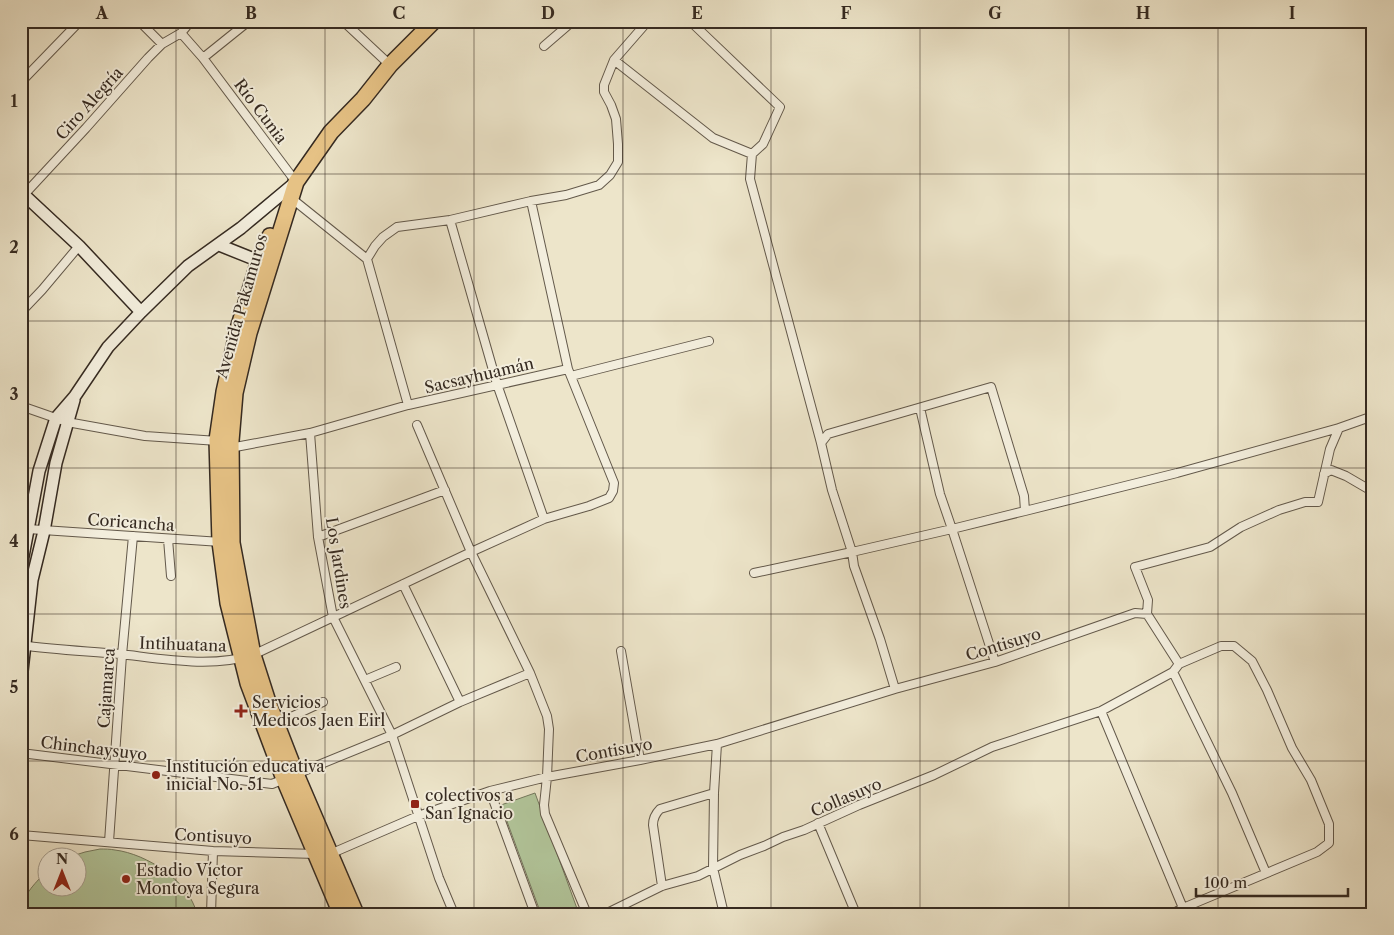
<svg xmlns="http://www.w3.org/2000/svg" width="1394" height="935" font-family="'Libre Caslon Text',serif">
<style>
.green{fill:#b2c69b;stroke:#74785e}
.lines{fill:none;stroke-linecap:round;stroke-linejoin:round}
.street-casing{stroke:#63594b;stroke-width:10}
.secondary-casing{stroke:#352a21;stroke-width:14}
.highway-casing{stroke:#352a21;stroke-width:18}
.street{stroke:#f3eedd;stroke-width:8}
.secondary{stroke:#f3eedd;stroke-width:11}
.highway{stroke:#e6c285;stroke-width:15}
.grid{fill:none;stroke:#352a21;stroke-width:1;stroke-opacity:0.55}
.poi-dot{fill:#8f2418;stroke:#f3eedd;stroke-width:2}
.labels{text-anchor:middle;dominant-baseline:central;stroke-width:4;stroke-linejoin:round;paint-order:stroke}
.street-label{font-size:16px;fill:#352a21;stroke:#f3eedd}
.poi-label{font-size:16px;fill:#352a21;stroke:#f3eedd;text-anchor:start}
.neatline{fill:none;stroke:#352a21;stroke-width:2}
.grid-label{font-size:16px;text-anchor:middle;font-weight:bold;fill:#352a21}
</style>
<rect width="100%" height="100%" fill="#ede5ca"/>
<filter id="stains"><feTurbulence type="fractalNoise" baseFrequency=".004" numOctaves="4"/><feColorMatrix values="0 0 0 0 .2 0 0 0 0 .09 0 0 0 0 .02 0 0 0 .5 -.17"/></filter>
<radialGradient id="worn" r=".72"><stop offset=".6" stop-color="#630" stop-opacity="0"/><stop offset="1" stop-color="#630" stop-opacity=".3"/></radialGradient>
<path class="green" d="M 535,793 L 579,914 L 541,914 L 501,805 Z
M 100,849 C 105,849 110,849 115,850 C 147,854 189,881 197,914 L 21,914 C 21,897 34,884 46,872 L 47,871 L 48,888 L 78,888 L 78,858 L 69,857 L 85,852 Z"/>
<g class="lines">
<defs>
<path id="street" d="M 139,21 L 162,44
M 343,21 L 390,65
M 181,33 L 203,58 L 296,182
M 544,46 L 573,21
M 203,58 L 249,21
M 614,60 L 713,138 L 752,154 L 763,144 L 780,107 L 690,21
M 21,82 L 80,21
M 752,154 L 750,179 L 821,443
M 21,198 L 86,128 L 148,58 L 162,44 L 181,33 L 191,21
M 291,198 L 367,259
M 450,220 L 497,384 L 544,519
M 21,312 L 42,290 L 79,246
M 571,376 L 709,341
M 408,405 L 367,259 L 375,246 L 383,237 L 397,227 L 450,220 L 531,201 L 566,195 L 599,185 L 610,175 L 618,162 L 618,144 L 616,119 L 611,105 L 604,92 L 604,85 L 614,60 L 648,21
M 21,406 L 67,422 L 145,436 L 218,441
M 417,425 L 471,552 L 530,673 L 547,716 L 549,729 L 547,777 L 544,805 L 545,814 L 587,914
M 310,433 L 318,537 L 333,617 L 392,735 L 439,878 L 454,914
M 230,448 L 310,433 L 408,405 L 568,369 L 531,201
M 1324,474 L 1331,470 L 1346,476 L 1370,490 L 1373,489
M 1025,511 L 1177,473 L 1339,428
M 28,529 L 221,542
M 318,537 L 445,490
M 168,539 L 171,576
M 754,573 L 852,552 L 832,490 L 821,443 L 828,434 L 991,387 L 1024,496 L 1025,511 L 952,529 L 995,662
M 21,581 L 32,580
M 403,584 L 460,702
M 1147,614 L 1148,600 L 1135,567 L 1210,547 L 1241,527 L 1279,510 L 1305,502 L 1318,502 L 1330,449 L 1339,428 L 1373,416
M 21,645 C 54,650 87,651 120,654 C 164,659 211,668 253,655 L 471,552 L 544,519 L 589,506 L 609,498 L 613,491 L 614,483 L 568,369
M 621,651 L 640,760
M 1173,672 L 1232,793 L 1266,873
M 365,680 L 396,667
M 895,689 L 880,639 L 854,566 L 852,552 L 952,529 L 940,494 L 920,408
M 1101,711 L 1183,908
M 276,724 L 323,702
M 717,744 L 714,793 L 713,868 L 724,914
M 21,753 L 272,784 L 392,735 L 460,702 L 530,673
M 490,791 L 535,914
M 818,823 L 856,914
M 21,835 L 213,851 L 316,854
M 109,842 L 122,655 L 133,536
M 328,854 L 330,854 L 418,816 L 490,791 L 547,777 L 640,760 L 717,744 L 895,689 L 995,662 L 1135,613 L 1147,614 L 1179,664
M 662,886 L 653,825 C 653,818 655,814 660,809 L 714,793
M 211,914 L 213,851
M 605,914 L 662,886 L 698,876 L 740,855 L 764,846 L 783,837 L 804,830 L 859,805 L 934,775 L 992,747 L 1101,711 L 1173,672 L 1179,664 L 1221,646 L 1234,646 L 1252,661 L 1267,690 L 1292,748 L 1311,780 L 1329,824 L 1329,843 L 1317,852 L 1183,908 L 1172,914"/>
<path id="secondary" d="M 21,192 L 79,246 L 141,312
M 219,245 L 259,261
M 21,567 L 39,471 L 56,418 L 75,396 L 108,347 L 141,312 L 188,266 L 241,228 L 296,182
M 21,680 L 32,580 L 44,531 L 56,463 L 74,400"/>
<path id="highway" d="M 270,236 L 259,261 L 238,329 L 224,392 L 217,440 L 220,542 L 228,603 L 248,683 L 284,779 L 341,914
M 356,914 L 296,774 L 268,702 L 253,655 L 232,543 L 231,441 L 235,393 L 249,333 L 296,182 L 331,132 L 363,99 L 390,65 L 434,21"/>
</defs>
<use href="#street" class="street-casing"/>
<use href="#secondary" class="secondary-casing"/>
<use href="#highway" class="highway-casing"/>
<use href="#street" class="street"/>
<use href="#secondary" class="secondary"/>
<use href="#highway" class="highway"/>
</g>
<path class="grid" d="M 176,21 L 176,914M 325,21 L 325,914M 474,21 L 474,914M 623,21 L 623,914M 771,21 L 771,914M 920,21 L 920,914M 1069,21 L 1069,914M 1218,21 L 1218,914M 21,174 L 1373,174M 21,321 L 1373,321M 21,468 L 1373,468M 21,614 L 1373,614M 21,761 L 1373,761"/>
<g class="poi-dot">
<path d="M238.5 703.5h5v5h5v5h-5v5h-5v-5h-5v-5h5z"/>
<circle cx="156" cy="775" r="5"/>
<rect x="410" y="799" width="10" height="10" rx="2.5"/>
<circle cx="126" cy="879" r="5"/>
</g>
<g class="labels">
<g class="street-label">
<text transform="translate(89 103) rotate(-48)">Ciro Alegría</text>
<text transform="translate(261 111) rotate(53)">Río Cunia</text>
<text transform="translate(241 306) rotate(-74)">Avenida Pakamuros</text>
<text transform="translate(479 375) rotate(-13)">Sacsayhuamán</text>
<text transform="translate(131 522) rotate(4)">Coricancha</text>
<text transform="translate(339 563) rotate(81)">Los Jardines</text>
<text transform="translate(183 644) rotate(2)">Intihuatana</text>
<text transform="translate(1003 644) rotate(-17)">Contisuyo</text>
<text transform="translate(106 688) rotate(-86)">Cajamarca</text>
<text transform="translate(94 748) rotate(7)">Chinchaysuyo</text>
<text transform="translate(614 750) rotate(-10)">Contisuyo</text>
<text transform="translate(846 797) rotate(-23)">Collasuyo</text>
<text transform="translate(213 836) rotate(3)">Contisuyo</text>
</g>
<g class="poi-label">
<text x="252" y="702">Servicios<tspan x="252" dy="18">Medicos Jaen Eirl</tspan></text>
<text x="166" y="766">Institución educativa<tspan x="166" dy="18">inicial No. 51</tspan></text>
<text x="425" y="795">colectivos a<tspan x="425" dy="18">San Ignacio</tspan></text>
<text x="136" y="870">Estadio Víctor<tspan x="136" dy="18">Montoya Segura</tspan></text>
</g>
</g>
<rect width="1394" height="935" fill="none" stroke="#ede5ca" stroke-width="55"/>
<g transform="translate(62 872)"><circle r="24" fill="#f3eedd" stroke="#a7a092"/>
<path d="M0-4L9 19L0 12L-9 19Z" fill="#8f2418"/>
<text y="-8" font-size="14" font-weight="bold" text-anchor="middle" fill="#352a21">N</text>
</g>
<path d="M1196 888v8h152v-8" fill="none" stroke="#352a21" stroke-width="2.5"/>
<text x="1204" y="888" font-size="15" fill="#352a21" stroke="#f3eedd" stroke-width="4" paint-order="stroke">100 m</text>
<rect x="28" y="28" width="1338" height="880" class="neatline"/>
<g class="grid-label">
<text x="102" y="19">A</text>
<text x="251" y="19">B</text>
<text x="399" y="19">C</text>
<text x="548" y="19">D</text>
<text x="697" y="19">E</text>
<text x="846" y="19">F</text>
<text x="995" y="19">G</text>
<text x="1143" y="19">H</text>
<text x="1292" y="19">I</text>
<text x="14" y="107">1</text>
<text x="14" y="253">2</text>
<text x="14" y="400">3</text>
<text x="14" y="547">4</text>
<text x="14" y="693">5</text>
<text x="14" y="840">6</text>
</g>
<rect width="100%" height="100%" filter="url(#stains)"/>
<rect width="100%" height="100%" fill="url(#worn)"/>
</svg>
